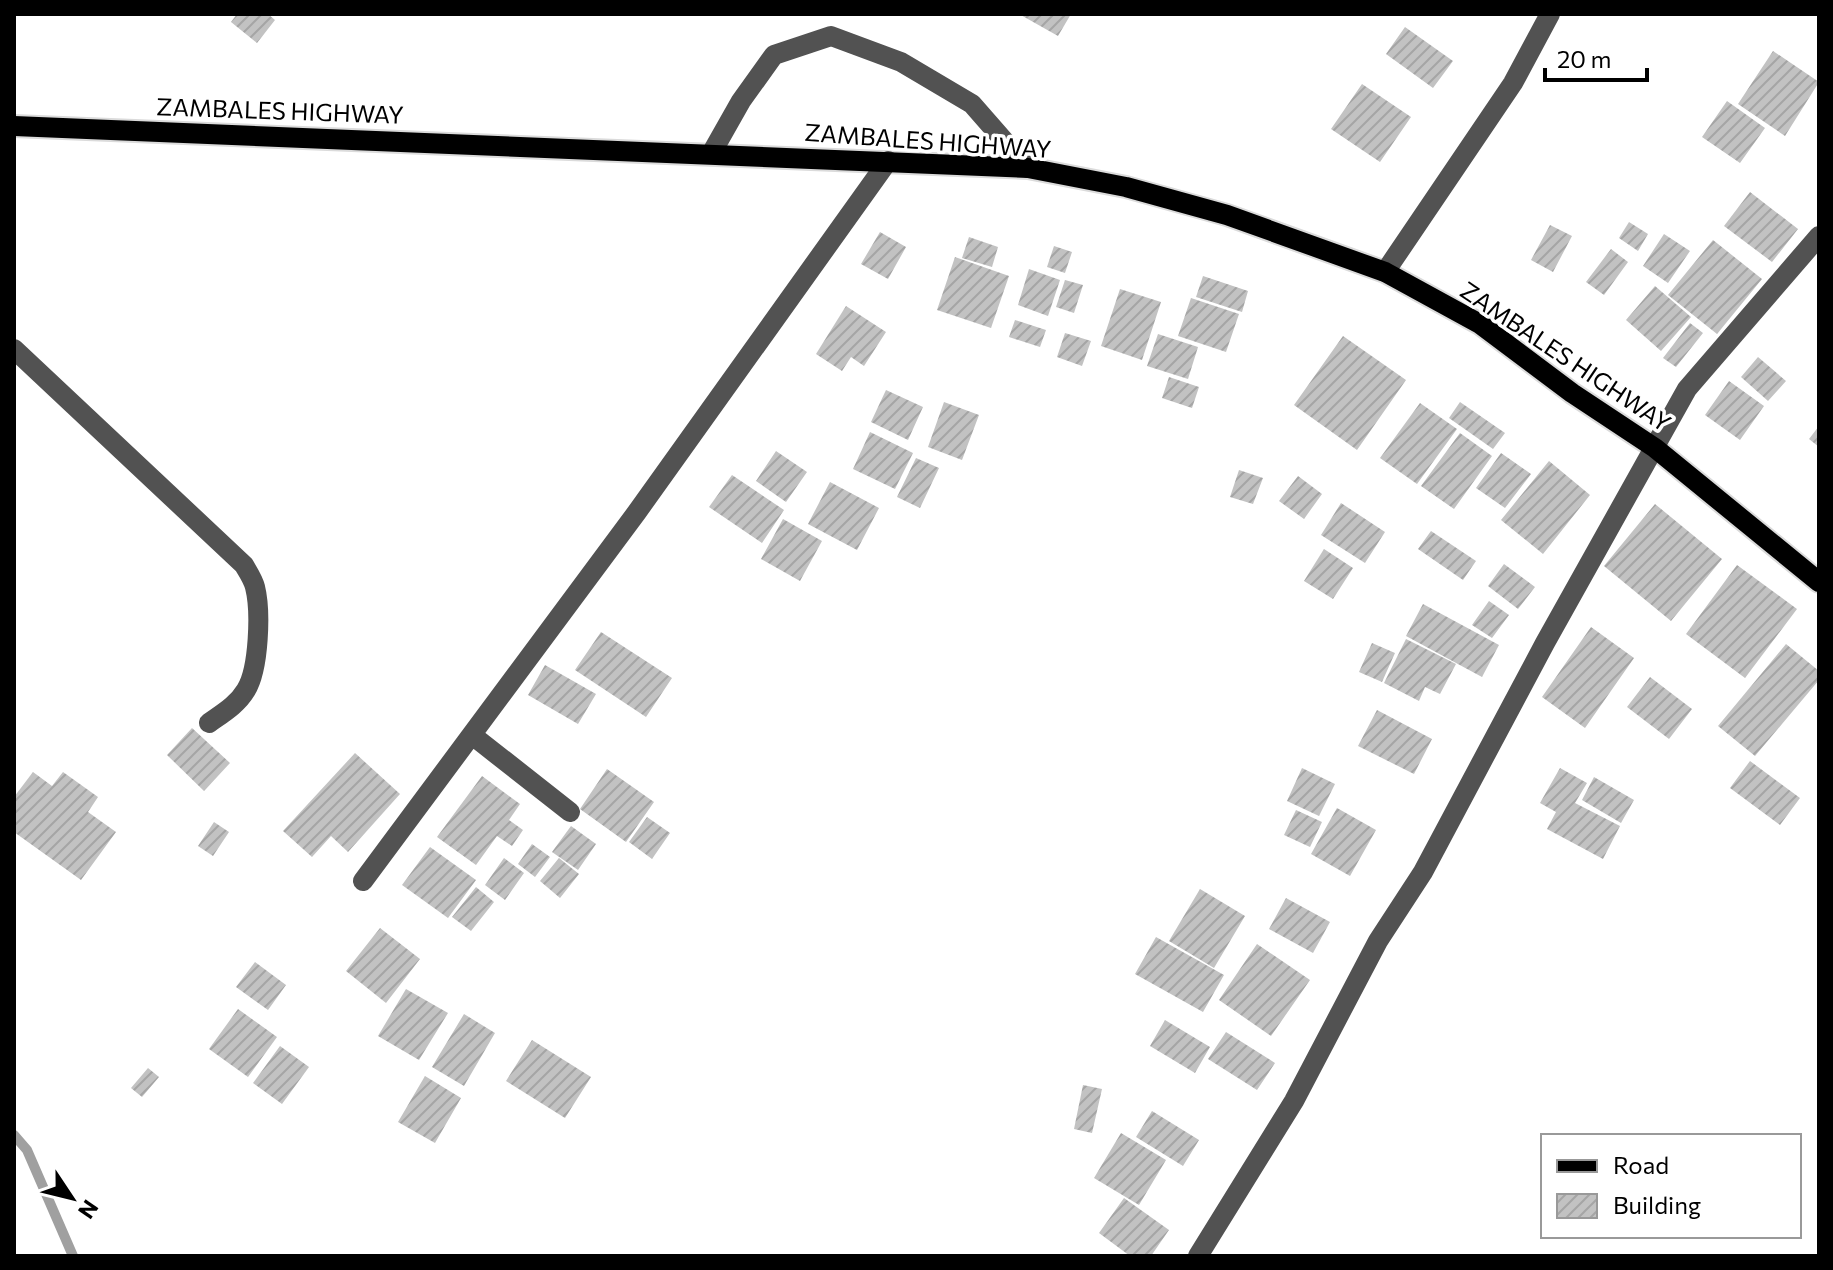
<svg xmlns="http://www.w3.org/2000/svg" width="1833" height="1270" font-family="Commissioner,sans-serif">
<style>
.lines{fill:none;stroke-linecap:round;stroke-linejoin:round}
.stream{stroke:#a0a0a0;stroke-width:10}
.building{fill:url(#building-hatch)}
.major-casing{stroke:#dbdbdb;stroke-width:24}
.minor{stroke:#525252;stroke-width:20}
.major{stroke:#000;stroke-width:20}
.labels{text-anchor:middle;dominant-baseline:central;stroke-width:7;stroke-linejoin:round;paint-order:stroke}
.street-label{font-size:24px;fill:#000;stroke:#fff}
</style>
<defs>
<pattern id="building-hatch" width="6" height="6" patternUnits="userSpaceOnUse" patternTransform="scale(2)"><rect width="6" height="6" fill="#c2c2c2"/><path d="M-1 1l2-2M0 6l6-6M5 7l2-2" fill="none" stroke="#a5a5a5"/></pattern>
</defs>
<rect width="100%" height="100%" fill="#fff"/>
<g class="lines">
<path class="stream" d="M 14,1135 L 27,1150 L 73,1256"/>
</g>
<path class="building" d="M 237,14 L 268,14 L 275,20 L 257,43 L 231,22 Z
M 1019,14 L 1071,14 L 1058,36 Z
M 1405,27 L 1453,61 L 1433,88 L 1386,54 Z
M 1773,51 L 1819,82 L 1785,136 L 1738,104 Z
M 1362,84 L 1411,117 L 1380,162 L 1331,129 Z
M 1727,101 L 1765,128 L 1740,163 L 1702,137 Z
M 1750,192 L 1798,229 L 1772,262 L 1724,226 Z
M 1629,222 L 1648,234 L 1638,251 L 1619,238 Z
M 1550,225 L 1572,236 L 1553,272 L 1531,260 Z
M 880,232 L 906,247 L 888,279 L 861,264 Z
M 1664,234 L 1690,251 L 1668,283 L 1643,266 Z
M 969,237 L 998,247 L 992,267 L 962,258 Z
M 1713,240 L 1762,279 L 1717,334 L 1668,295 Z
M 1054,246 L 1072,252 L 1065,273 L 1047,267 Z
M 1611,249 L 1628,262 L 1604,295 L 1586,282 Z
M 955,257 L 1009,276 L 991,328 L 937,310 Z
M 1029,269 L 1060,280 L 1048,316 L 1018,305 Z
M 1203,276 L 1248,291 L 1242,312 L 1196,297 Z
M 1065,280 L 1083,285 L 1074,313 L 1056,307 Z
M 1655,286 L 1691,317 L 1661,351 L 1626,320 Z
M 1120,289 L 1161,302 L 1142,360 L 1101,346 Z
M 1191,298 L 1239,314 L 1226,352 L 1178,336 Z
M 846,306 L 886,332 L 864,366 L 851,357 L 842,371 L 816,354 Z
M 1015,320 L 1046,330 L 1040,347 L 1009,337 Z
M 1690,323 L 1703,333 L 1676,367 L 1663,358 Z
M 1065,333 L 1091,341 L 1082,366 L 1057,357 Z
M 1158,334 L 1198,347 L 1188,379 L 1147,366 Z
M 1343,336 L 1406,380 L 1357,450 L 1294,405 Z
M 1758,357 L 1786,381 L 1768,401 L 1741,377 Z
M 1169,377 L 1199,387 L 1192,408 L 1162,398 Z
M 1729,381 L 1764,406 L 1740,440 L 1705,415 Z
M 886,390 L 923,407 L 908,440 L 871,422 Z
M 944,402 L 979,415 L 962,460 L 928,447 Z
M 1460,402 L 1505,433 L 1493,449 L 1449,418 Z
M 1420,403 L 1457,429 L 1417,484 L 1380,458 Z
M 1819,426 L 1819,447 L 1809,439 Z
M 870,432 L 913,453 L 895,489 L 853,469 Z
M 1460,433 L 1492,456 L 1454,509 L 1421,486 Z
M 776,451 L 807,472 L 786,502 L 756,481 Z
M 1501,453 L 1531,474 L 1505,508 L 1476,488 Z
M 916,458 L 939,468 L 920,508 L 897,497 Z
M 1549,461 L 1590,495 L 1543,554 L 1501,520 Z
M 1239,470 L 1263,478 L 1253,504 L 1230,497 Z
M 732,475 L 784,510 L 762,543 L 709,507 Z
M 1298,476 L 1322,494 L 1304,519 L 1279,501 Z
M 830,482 L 879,508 L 857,550 L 808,524 Z
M 1341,503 L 1385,532 L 1365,563 L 1321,535 Z
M 1655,504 L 1722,559 L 1671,621 L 1604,566 Z
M 783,519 L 822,541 L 800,581 L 761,559 Z
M 1431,531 L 1476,561 L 1463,580 L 1418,549 Z
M 1324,549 L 1353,568 L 1333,599 L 1304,581 Z
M 1504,564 L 1535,587 L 1518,609 L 1488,586 Z
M 1737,565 L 1797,609 L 1745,678 L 1686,634 Z
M 1489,601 L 1509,615 L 1492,638 L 1472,625 Z
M 1423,604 L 1499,645 L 1482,677 L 1406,636 Z
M 1591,627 L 1634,658 L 1585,728 L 1542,697 Z
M 601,632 L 672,678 L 646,717 L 575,670 Z
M 1406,639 L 1456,664 L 1440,694 L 1425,687 L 1419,701 L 1384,683 Z
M 1372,643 L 1395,653 L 1382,682 L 1359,672 Z
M 1786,644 L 1819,671 L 1819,680 L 1755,756 L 1718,726 Z
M 545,665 L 596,694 L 578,724 L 528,695 Z
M 1650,677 L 1692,709 L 1669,739 L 1627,707 Z
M 1377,710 L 1432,739 L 1414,774 L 1358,746 Z
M 192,728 L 230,763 L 204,791 L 167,755 Z
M 355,753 L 400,794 L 348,852 L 331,836 L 312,857 L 283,831 Z
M 1750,761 L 1800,798 L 1780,825 L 1730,788 Z
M 1302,768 L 1335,784 L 1319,816 L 1287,801 Z
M 1560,768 L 1587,783 L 1575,803 L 1620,826 L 1603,859 L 1547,829 L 1556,812 L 1540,803 Z
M 607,769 L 654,802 L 626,842 L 580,809 Z
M 33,772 L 52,786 L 63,772 L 98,797 L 88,812 L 116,832 L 81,880 L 14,832 L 14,797 Z
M 482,776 L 520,804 L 509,820 L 523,830 L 512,846 L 497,836 L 476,865 L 437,837 Z
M 1594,777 L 1634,800 L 1621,823 L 1582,800 Z
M 1337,808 L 1376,830 L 1350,876 L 1311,854 Z
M 1296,810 L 1322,822 L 1310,847 L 1284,835 Z
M 647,817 L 670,833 L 652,859 L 629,842 Z
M 214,822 L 229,832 L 213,856 L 198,846 Z
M 571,826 L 596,844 L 578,870 L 552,852 Z
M 532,844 L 550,857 L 535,877 L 518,864 Z
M 430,847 L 476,880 L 448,918 L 402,885 Z
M 504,858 L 524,873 L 505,900 L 485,885 Z
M 559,858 L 579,874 L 560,898 L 540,881 Z
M 476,887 L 494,902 L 471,931 L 452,917 Z
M 1200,889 L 1245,916 L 1214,968 L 1169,941 Z
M 1286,898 L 1330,922 L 1313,953 L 1269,929 Z
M 380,928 L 420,959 L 386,1003 L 346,971 Z
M 1156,937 L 1224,975 L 1203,1012 L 1135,974 Z
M 1257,944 L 1310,980 L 1271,1036 L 1219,1000 Z
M 255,962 L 286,985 L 268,1010 L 236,987 Z
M 406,989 L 448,1013 L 419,1060 L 378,1036 Z
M 238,1009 L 277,1037 L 248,1077 L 209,1049 Z
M 464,1014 L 495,1033 L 464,1086 L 432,1067 Z
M 1165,1020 L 1210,1047 L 1195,1073 L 1150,1046 Z
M 1226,1032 L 1275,1063 L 1257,1090 L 1208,1059 Z
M 532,1040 L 591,1077 L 565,1118 L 506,1081 Z
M 280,1046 L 309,1067 L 282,1104 L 253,1083 Z
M 148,1068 L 159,1077 L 142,1097 L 131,1088 Z
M 425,1076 L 461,1098 L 435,1143 L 398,1122 Z
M 1083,1085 L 1102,1089 L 1092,1133 L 1074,1129 Z
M 1152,1111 L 1199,1140 L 1183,1166 L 1136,1137 Z
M 1121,1133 L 1166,1160 L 1139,1205 L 1094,1178 Z
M 1124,1198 L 1169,1230 L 1151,1256 L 1130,1256 L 1099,1233 Z"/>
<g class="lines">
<defs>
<path id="major" d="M 14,126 L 1028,168 L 1126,187 L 1227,215 L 1385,272 L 1480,324 L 1572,393 L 1655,448 L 1819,582"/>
</defs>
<use href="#major" class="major-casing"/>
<path class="minor" d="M 711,154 L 741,101 L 774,55 L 831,36 L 901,62 L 972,104 L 1028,168
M 1385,272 L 1513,83 L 1550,14
M 14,349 L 244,565 C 248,572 253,579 255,587 C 261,611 259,669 246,690 C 237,705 223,713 209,723
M 472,735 L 570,812
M 363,881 L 637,512 L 888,161
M 1198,1256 L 1294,1101 L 1378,941 L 1423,872 L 1545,643 L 1687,389 L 1819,236"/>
<use href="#major" class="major"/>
</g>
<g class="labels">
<g class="street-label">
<text transform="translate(280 110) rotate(2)">ZAMBALES HIGHWAY</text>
<text transform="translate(928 140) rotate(4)">ZAMBALES HIGHWAY</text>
<text transform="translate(1566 356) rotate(34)">ZAMBALES HIGHWAY</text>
</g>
</g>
<rect width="1833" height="1270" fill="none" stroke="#000000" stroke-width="32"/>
<rect x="1541" y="1134" width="260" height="104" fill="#ffffff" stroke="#999999" stroke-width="2"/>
<rect x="1557" y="1160" width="40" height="12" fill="#000000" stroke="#999999" stroke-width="2"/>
<text x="1613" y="1174" font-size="24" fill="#000000">Road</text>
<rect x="1557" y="1194" width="40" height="24" fill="url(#building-hatch)" stroke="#999999" stroke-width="2"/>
<text x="1613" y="1214" font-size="24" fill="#000000">Building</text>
<g transform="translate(72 1198) rotate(125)" stroke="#ffffff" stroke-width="6" paint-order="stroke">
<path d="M0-6L14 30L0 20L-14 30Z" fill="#000000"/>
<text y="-12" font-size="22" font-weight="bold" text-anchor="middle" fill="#000000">N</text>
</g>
<path d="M1545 68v12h102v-12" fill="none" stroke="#000000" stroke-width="4"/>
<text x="1557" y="68" font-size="24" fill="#000000" stroke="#ffffff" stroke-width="6" paint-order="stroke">20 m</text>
</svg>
